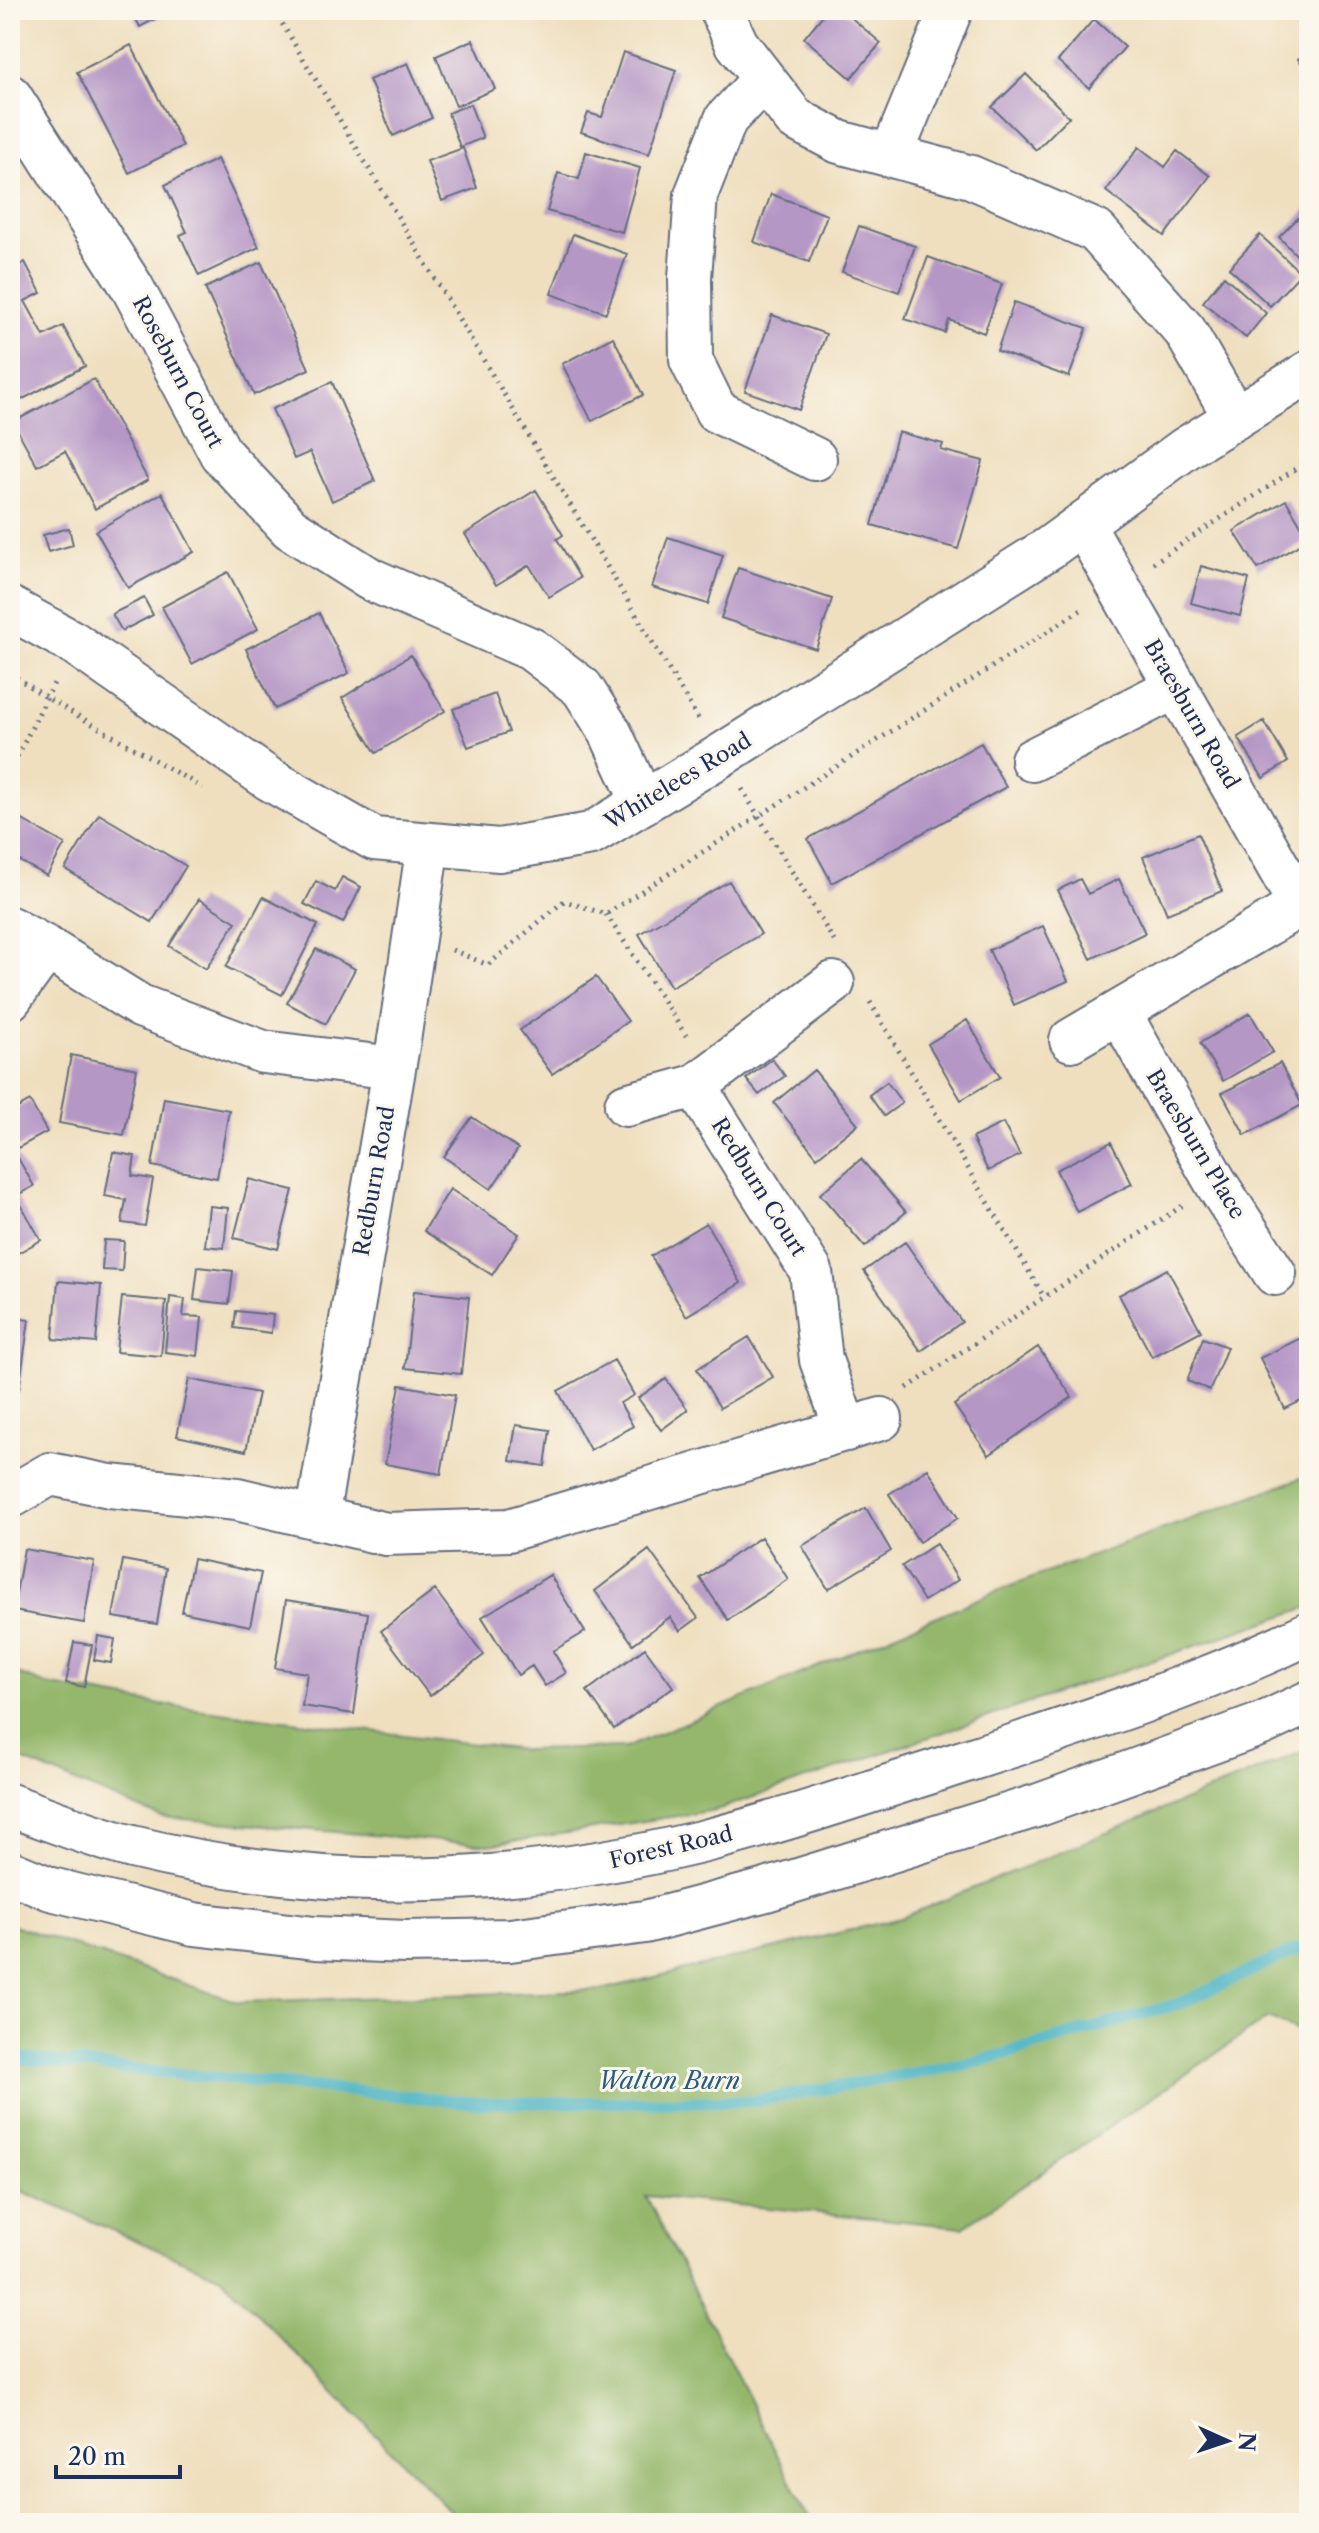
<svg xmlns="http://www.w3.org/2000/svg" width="1319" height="2533" font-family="'Libre Caslon Text',serif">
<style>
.forest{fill:#94b76c;stroke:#587365;stroke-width:2}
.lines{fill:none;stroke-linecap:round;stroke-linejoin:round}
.stream{stroke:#46b2c3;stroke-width:12}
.building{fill:#b597c6}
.minor-casing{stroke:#656d80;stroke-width:46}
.path{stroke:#656d80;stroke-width:5;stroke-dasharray:2 6;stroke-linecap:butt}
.minor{stroke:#fff;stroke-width:42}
.labels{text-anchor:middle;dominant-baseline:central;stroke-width:6;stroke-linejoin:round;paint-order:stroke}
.street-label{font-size:22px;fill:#1b2f5e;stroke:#fbf7ec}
.water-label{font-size:24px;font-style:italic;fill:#2a5d81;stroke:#fbf7ec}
</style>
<rect width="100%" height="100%" fill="#fbf7ec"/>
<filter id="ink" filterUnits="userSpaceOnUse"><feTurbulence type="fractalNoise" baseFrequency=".0125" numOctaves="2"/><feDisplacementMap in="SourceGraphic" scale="16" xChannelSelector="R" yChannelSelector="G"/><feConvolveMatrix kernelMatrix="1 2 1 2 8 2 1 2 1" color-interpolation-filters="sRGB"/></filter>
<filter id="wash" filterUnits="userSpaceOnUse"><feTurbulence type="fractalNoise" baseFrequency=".006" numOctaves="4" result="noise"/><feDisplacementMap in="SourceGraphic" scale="32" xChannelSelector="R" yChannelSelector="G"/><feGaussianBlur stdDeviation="1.8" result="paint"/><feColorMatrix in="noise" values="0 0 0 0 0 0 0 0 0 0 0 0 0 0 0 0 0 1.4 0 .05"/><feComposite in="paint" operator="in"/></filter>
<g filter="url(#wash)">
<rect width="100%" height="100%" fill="#efdfbf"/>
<path class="forest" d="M 1309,1475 L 1309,1607 L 716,1810 L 489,1845 L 160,1817 L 10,1755 L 10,1671 L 47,1685 L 157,1704 L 523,1750 L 625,1748 L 992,1593 Z
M 1309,1749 L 1309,2036 L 1268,2018 L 963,2227 L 646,2196 L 812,2523 L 462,2523 L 221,2277 L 10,2186 L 10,1924 L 238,2002 L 601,1990 L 901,1918 Z"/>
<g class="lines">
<path class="stream" d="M 10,2050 L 25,2059 L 478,2103 L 756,2101 L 973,2063 L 1181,2003 L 1298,1949 L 1309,1950"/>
</g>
<g id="blocks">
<path class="building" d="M 131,10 L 172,10 L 140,27 Z
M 827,10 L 842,10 L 881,43 L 851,78 L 804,38 Z
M 1094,19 L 1125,47 L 1089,88 L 1058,61 Z
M 473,40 L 495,89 L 456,106 L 436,56 Z
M 131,45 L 183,146 L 129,173 L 77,72 Z
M 1309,49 L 1309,71 L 1298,59 Z
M 623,52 L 676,70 L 649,154 L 581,132 L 588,113 L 602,117 Z
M 408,63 L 432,118 L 393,136 L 369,80 Z
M 1026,74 L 1069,117 L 1036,150 L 992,107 Z
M 470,104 L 483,138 L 460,147 L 448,113 Z
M 1139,147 L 1165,167 L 1177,151 L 1210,176 L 1164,236 L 1106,191 Z
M 463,148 L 477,188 L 442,201 L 427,161 Z
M 586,152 L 640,168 L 622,232 L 547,211 L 558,173 L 579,179 Z
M 217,159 L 259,247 L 199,276 L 180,235 L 187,232 L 165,185 Z
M 771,194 L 827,215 L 809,262 L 754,242 Z
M 1309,207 L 1309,268 L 1279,237 Z
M 859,226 L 915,246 L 899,292 L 842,272 Z
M 573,234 L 627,254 L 606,313 L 551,294 Z
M 1260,235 L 1301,273 L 1270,306 L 1229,268 Z
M 928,257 L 1002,284 L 984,333 L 949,320 L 945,333 L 905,319 Z
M 25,262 L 41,293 L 25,301 L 44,336 L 63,326 L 85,366 L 10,406 L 10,270 Z
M 261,262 L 309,369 L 254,395 L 205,288 Z
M 1224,276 L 1266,313 L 1246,338 L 1203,302 Z
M 1014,302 L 1087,328 L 1069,377 L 997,351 Z
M 772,315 L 826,334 L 799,410 L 745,391 Z
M 613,337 L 643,395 L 592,421 L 562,364 Z
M 94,379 L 148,480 L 95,509 L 65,451 L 37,466 L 13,422 Z
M 332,382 L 375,481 L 332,501 L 310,452 L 294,459 L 272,409 Z
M 898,432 L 943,444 L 941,450 L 983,461 L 958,549 L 872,525 Z
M 536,490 L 563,535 L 557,539 L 580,578 L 549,597 L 529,565 L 496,585 L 465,534 Z
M 162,493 L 194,552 L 128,588 L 96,531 Z
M 1286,500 L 1309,539 L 1258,569 L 1234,531 Z
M 69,528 L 73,545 L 48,552 L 43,535 Z
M 668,537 L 723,555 L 708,604 L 652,587 Z
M 1201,566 L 1249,579 L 1240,616 L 1191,603 Z
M 738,568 L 832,599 L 816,649 L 721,618 Z
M 228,572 L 258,629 L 192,664 L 162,607 Z
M 144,598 L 153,615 L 122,631 L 112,614 Z
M 319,613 L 349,673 L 275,709 L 246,649 Z
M 411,655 L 445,711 L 376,753 L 342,698 Z
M 495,694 L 509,732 L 468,747 L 453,709 Z
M 1264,721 L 1288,762 L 1263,778 L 1238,737 Z
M 981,743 L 1006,787 L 832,883 L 808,839 Z
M 99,814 L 186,866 L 152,922 L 65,869 Z
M 17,817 L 65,844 L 47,876 L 10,856 L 10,830 Z
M 1198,834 L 1222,891 L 1167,914 L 1143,857 Z
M 342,877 L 361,887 L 343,923 L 304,904 L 316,881 L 335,891 Z
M 1080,879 L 1088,894 L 1119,879 L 1145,933 L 1091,959 L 1058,890 Z
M 729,881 L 761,934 L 671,987 L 639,934 Z
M 263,897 L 318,925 L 282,995 L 226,967 Z
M 199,899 L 236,922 L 206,969 L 169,946 Z
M 1043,926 L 1068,981 L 1014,1005 L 989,950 Z
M 316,949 L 355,969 L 326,1024 L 287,1003 Z
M 596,977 L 628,1021 L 552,1074 L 520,1030 Z
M 1250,1013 L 1273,1052 L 1223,1081 L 1200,1043 Z
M 967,1020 L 1000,1077 L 961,1100 L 928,1044 Z
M 71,1055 L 137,1069 L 124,1135 L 59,1123 Z
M 772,1059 L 785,1076 L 759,1095 L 746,1079 Z
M 1280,1063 L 1302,1105 L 1245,1135 L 1222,1093 Z
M 814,1070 L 858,1124 L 817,1157 L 774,1103 Z
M 887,1082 L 902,1103 L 884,1116 L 869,1095 Z
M 164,1098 L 229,1110 L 217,1178 L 152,1166 Z
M 30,1101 L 47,1132 L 18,1148 L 10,1134 L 10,1112 Z
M 472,1117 L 518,1149 L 491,1189 L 444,1157 Z
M 1003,1123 L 1020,1155 L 988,1171 L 972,1138 Z
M 1111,1142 L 1132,1184 L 1077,1212 L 1056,1170 Z
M 10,1144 L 34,1186 L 16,1196 L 41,1240 L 18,1253 L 10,1239 Z
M 113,1152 L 135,1156 L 132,1176 L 153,1179 L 145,1226 L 122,1223 L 126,1200 L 105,1196 Z
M 861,1159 L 906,1212 L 865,1247 L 820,1194 Z
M 249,1179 L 293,1190 L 278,1249 L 234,1238 Z
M 450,1189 L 519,1234 L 492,1275 L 424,1231 Z
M 209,1206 L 228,1208 L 224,1248 L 205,1246 Z
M 706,1223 L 741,1283 L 686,1316 L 651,1256 Z
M 104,1240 L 124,1241 L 122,1271 L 102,1270 Z
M 905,1242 L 962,1322 L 921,1351 L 864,1271 Z
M 198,1267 L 233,1271 L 229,1304 L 194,1300 Z
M 1167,1269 L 1201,1331 L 1152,1357 L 1119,1295 Z
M 58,1281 L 101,1285 L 96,1343 L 53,1339 Z
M 414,1291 L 469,1297 L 461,1374 L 405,1368 Z
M 122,1297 L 166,1301 L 161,1356 L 116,1352 Z
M 170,1297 L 185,1299 L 183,1316 L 202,1317 L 198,1356 L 165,1352 Z
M 236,1311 L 273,1315 L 271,1333 L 234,1328 Z
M 10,1317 L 29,1320 L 19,1390 L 10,1388 Z
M 1309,1334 L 1309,1397 L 1285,1409 L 1260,1358 Z
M 749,1337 L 773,1377 L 720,1408 L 697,1369 Z
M 1203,1338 L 1227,1347 L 1210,1390 L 1187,1381 Z
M 1038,1347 L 1072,1397 L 989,1455 L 954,1405 Z
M 614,1360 L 634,1395 L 620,1403 L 633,1426 L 590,1450 L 558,1391 Z
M 189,1379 L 258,1393 L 246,1451 L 177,1436 Z
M 666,1379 L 688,1410 L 661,1430 L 638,1398 Z
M 400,1385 L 455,1395 L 441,1474 L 385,1464 Z
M 516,1425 L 550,1430 L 545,1466 L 510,1461 Z
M 928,1469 L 958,1518 L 919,1542 L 889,1494 Z
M 866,1508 L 891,1551 L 828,1589 L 802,1546 Z
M 761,1537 L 788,1579 L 728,1620 L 700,1578 Z
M 936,1544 L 958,1580 L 924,1601 L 902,1566 Z
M 24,1549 L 94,1561 L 84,1623 L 13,1611 Z
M 649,1550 L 698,1618 L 680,1631 L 670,1617 L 633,1644 L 595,1591 Z
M 193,1559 L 261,1573 L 250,1626 L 182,1612 Z
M 123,1560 L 166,1568 L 157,1624 L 113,1617 Z
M 550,1575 L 585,1632 L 553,1651 L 566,1673 L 545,1686 L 532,1666 L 518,1675 L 482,1617 Z
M 435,1590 L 484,1655 L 430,1696 L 381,1631 Z
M 286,1600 L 368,1613 L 354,1714 L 302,1706 L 307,1673 L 275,1668 Z
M 98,1636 L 115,1639 L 111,1663 L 94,1660 Z
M 74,1642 L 92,1645 L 84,1687 L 66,1683 Z
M 645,1648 L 673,1687 L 614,1729 L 587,1691 Z"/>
</g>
</g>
<g filter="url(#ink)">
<use href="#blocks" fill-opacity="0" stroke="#656d80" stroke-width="2"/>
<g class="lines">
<defs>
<path id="minor" d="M 721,10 L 737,44 L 795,119 L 839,142 L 971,177 L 1096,231 L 1185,331 L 1235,418
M 764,79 L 726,119 L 696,195 L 690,278 L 691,360 L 716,411 L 815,459
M 10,96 L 132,287 L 221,454 L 290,528 L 370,579 L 531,649 L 582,688 L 610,732 L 643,803
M 891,156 L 951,10
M 1083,524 L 1300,905
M 10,608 L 74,643 L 269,779 L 374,839 L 499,850 L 591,834 L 720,756 L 1049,548 L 1186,448 L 1309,372
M 1032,760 L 1176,687
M 10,928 L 47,948 L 140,1006 L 263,1052 L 394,1068
M 10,999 L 47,948
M 1119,1012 L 1216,1183 L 1275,1274
M 1071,1040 L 1309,900
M 695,1086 L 811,1271 L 821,1360 L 846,1430
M 626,1105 L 695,1086 L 833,983
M 14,1495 L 50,1474 L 110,1486 L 237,1499 L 386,1534 L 509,1530 L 881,1419
M 317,1518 L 400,1034 L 428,844
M 10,1805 C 50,1820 91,1836 132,1847 C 325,1894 509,1888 701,1842 C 782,1822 862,1794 941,1769 C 1065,1729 1191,1690 1309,1633
M 10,1872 L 51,1889 L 194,1924 L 315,1938 L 406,1942 L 510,1940 L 645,1922 L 766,1890 L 1039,1805 L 1262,1724 L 1309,1702"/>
</defs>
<use href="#minor" class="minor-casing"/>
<path class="path" d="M 274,10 L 699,720
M 1153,563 L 1309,460
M 10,673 L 47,698 L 203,788
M 10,771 L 55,681
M 742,789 L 834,941
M 606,914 L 689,1040
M 452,950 L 488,965 L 564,901 L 606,914 L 1084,608
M 870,1002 L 1044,1297
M 907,1388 L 1182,1206"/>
<use href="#minor" class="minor"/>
</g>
</g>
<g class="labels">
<g class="street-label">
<text transform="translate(178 372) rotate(62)">Roseburn Court</text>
<text transform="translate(1192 714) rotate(60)">Braesburn Road</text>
<text transform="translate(678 781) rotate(-31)">Whitelees Road</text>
<text transform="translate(1196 1144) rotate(59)">Braesburn Place</text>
<text transform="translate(374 1181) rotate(-80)">Redburn Road</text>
<text transform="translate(759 1187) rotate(58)">Redburn Court</text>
<text transform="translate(671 1847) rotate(-13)">Forest Road</text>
</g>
<g class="water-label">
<text x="669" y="2080">Walton Burn</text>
</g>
</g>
<rect width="1319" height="2533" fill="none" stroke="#fbf7ec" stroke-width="40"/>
<g transform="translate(1227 2441) rotate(93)" stroke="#fbf7ec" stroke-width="6" paint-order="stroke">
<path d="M0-6L14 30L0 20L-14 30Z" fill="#1b2f5e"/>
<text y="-12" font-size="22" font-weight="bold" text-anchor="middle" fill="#1b2f5e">N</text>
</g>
<path d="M56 2465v12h124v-12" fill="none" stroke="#1b2f5e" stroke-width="4"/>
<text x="68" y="2465" font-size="24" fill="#1b2f5e" stroke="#fbf7ec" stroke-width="6" paint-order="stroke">20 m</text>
</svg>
